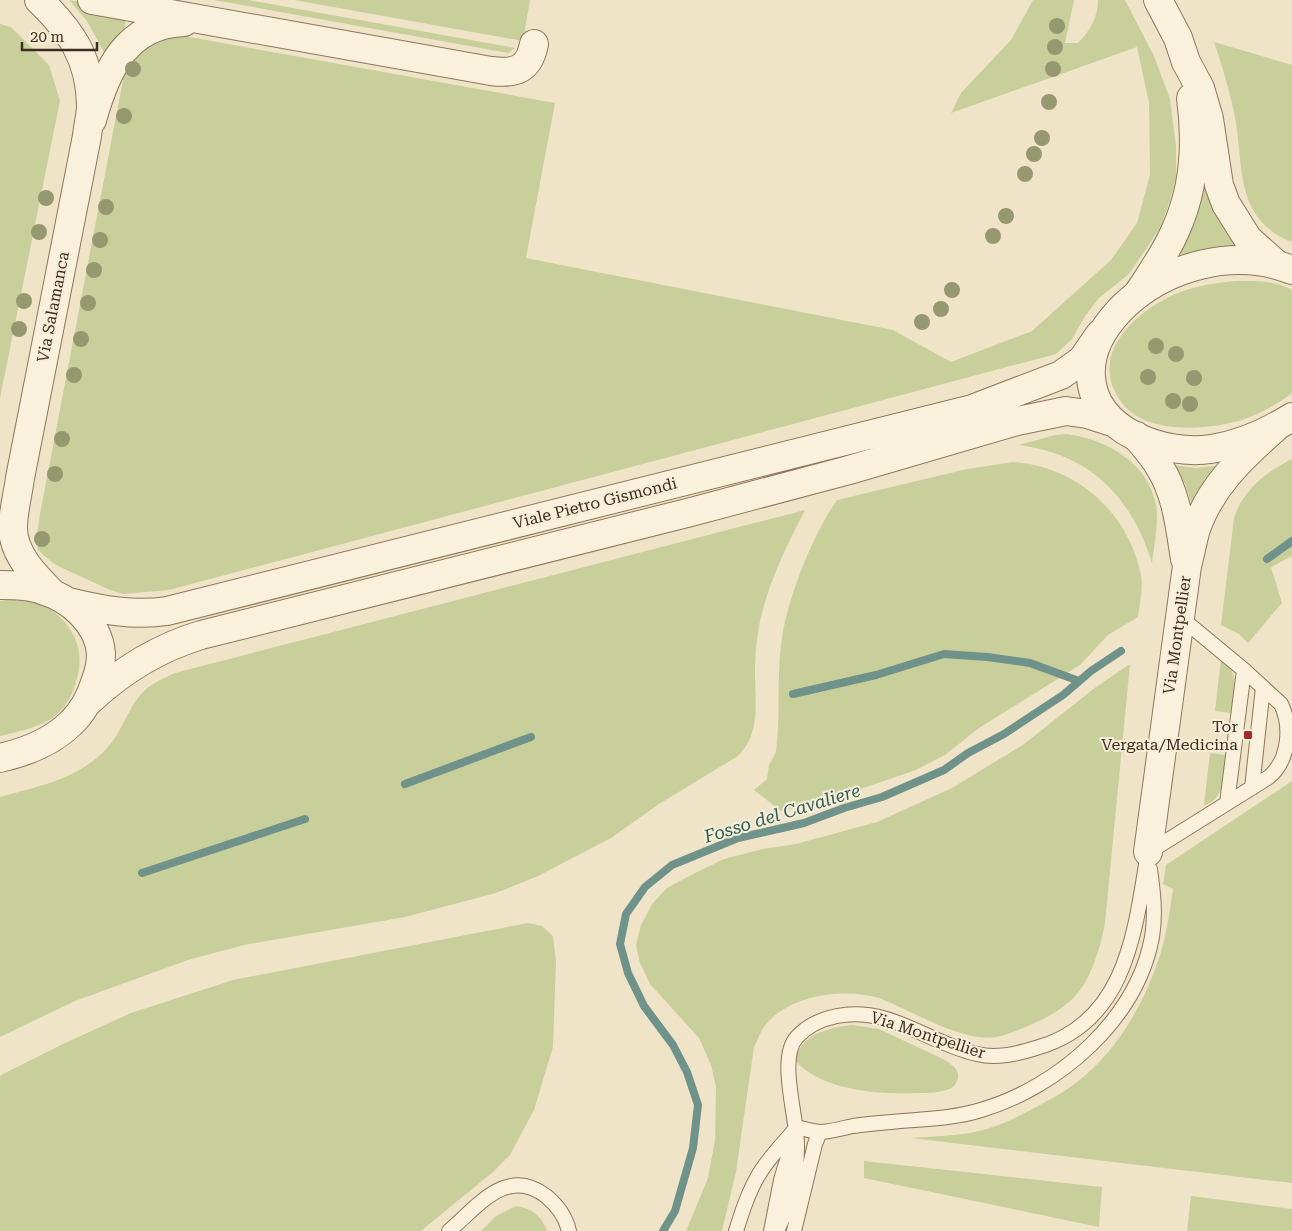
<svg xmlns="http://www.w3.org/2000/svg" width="1292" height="1231" font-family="'Roboto Serif',serif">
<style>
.green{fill:#c9cf9b}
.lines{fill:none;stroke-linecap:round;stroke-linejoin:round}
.stream{stroke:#6f938a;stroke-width:8}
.service-casing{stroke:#8d765c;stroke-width:16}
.minor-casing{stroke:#8d765c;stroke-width:30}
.tertiary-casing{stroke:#8d765c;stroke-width:30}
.service{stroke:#faf1dc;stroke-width:14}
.minor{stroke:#faf1dc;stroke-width:28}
.tertiary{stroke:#faf1dc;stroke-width:28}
.tree{fill:#96986f}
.poi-dot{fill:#9e2a2b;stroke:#f7eed8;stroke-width:2}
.labels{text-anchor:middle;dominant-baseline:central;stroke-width:4;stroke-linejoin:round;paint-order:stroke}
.street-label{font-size:16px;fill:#3d2e20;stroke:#f7eed8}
.poi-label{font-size:16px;fill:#3d2e20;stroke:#f7eed8;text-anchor:end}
.water-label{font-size:18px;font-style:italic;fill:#2f5d5a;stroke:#f7eed8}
</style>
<rect width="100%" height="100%" fill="#f0e4c8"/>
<path class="green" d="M 69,0 L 122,9 C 132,30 118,39 105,54 L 87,21 Z
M 214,0 L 248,0 L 515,48 L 508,53 Z
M 294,0 L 530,0 L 523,41 Z
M 1033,0 L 1074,0 L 1065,43 L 1078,43 C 1090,31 1098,17 1098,0 L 1125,0 L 1154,56 L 1170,99 L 1176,146 L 1176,177 L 1170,201 L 1160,228 L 1129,274 L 1099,298 L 1085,316 L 1072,339 L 1056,354 L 169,590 L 123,594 L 110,590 L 58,566 L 48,559 L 38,550 L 36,541 L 40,514 L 123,80 L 128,62 L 149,41 L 173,34 L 555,103 L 526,258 L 893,330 L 951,362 L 1032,331 L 1111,260 L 1137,223 L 1150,175 L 1149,103 L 1137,47 L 951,113 L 961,93 L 1011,40 Z
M 0,24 L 11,27 L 49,65 L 60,101 L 0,398 Z
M 1214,42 L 1292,65 L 1292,242 C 1234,220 1244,166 1235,117 C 1230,92 1222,66 1214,42 Z
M 1202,168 L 1246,247 L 1214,247 L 1178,255 Z
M 1236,281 C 1254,281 1276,280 1292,290 L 1292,393 C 1278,404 1259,414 1242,420 C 1209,430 1147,435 1123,404 C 1086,358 1132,314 1173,295 C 1193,286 1214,283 1236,281 Z
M 1067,434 C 1107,440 1148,462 1156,505 C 1159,523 1154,545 1152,563 C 1131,496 1090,454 1018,445 L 1055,435 Z
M 1292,459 L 1292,556 L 1271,567 L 1282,603 L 1248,643 L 1239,634 L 1221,625 L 1234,518 C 1242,491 1267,471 1292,459 Z
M 1013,462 C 1075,466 1126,510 1140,571 C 1144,585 1140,602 1138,617 L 1108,635 L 1080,665 L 979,728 L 945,755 L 916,770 L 843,795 L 781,811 L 754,790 L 767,779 L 769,765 L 776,752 C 781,714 776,675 782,638 C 788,597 813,534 837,500 L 967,469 Z
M 1173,465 L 1196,468 L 1224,465 L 1193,508 L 1185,484 Z
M 805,510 C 788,543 771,577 762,613 C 757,632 755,654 755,673 C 755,703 761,733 738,756 L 659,804 L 611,838 L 538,876 L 496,893 L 405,917 L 244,945 L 188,960 L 75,1001 L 0,1037 L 0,797 C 39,786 79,779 107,748 C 123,731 128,706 145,690 C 154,682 164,678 175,673 Z
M 20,598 C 28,600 39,602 46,606 C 75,625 87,652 75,685 C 71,698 63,711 51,719 C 36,728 17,732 0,736 L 0,601 Z
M 1221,659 C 1240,669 1234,696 1231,713 L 1215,711 Z
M 1130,664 L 1105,923 C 1100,949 1090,985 1069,1002 C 1057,1013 1038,1022 1023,1028 C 1008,1034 995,1040 978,1037 C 945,1032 910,1010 879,998 C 843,987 784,995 762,1030 C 759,1035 757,1042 754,1047 L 736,1172 L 722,1231 L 686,1231 L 708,1178 L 715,1140 L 716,1087 L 711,1065 L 699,1038 L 650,984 L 640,963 L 636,945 L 641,925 L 652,904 L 667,888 L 691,875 L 724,859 L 763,849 L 796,844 L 877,822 L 952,788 L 1024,744 L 1096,687 Z
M 1210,753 L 1226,755 C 1225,771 1224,802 1204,805 Z
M 1292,781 L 1292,1183 L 911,1138 C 937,1136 965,1136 990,1128 C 1007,1123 1023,1114 1038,1106 C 1051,1099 1066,1091 1077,1082 C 1118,1051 1146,1000 1161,952 C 1167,931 1170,910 1173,889 L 1163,884 L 1166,865 Z
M 528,923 L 542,926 L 553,936 L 556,962 L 553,1047 L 534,1110 L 510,1155 L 493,1172 L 421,1231 L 0,1231 L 0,1076 L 3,1074 L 65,1043 L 131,1013 L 233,980 Z
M 852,1025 L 879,1029 L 943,1059 C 951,1064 962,1070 957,1081 C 955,1085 953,1088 949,1089 C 940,1093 928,1093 919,1093 C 883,1095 821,1091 796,1061 C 798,1035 830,1027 852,1025 Z
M 864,1161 L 1102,1187 L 1099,1227 L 864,1178 Z
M 1191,1196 L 1292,1209 L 1292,1231 L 1187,1231 Z
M 516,1206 C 531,1208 542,1216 547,1231 L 481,1231 L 496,1216 Z"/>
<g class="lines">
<path class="stream" d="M 1267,559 L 1292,541
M 793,694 L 876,675 L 944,654 L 987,657 L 1030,663 L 1079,681
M 405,784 L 531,737
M 142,873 L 305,819
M 663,1231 L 675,1211 L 693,1148 L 698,1105 L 687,1072 L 673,1045 L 644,1006 L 628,973 L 620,944 L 626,914 L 645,887 L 672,865 L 738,838 L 804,823 L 844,808 L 882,797 L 944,770 L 968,753 L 1004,734 L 1063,695 L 1091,671 L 1121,651"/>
<defs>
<path id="service" d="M 1252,788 L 1263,687
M 1227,803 L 1244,670
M 1149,852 L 1269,777 C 1289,760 1292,727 1281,704 L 1244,670 L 1180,617
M 797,1127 C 804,1129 812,1131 819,1132 C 830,1132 843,1128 853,1126 C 866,1124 878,1123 891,1122 C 921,1119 952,1119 981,1110 C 1059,1087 1137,1019 1152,937 C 1156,914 1153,891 1150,869
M 449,1231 C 478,1206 507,1166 546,1196 C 557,1205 566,1218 569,1231
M 736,1231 C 742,1212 748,1193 758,1176 C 768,1158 784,1143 797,1127
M 771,1231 L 781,1180 L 793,1140
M 777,1231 C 790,1204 797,1177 797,1147 C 798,1119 777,1058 797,1037 C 808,1025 822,1019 837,1016 C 891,1006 927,1043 977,1054 C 996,1059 1017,1054 1036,1048 C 1127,1023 1135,931 1148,852
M 794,1231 L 815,1144 L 820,1132"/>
<path id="minor" d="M 92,0 L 491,71 C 515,74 529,70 534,44
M 1158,0 L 1178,38 L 1186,62 L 1200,88 L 1209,119 L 1219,185 L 1226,204 L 1248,239 L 1276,264
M 92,120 C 106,70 126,24 184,22
M 1139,292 C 1152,272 1167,251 1176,229 C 1194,189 1197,142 1191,98
M 1136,436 C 1144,446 1153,455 1159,466 C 1177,494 1180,528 1185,559
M 1148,852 L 1187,566 C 1190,555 1192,544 1195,532 C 1209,488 1241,458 1275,428"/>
<path id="tertiary" d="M 39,0 C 71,31 90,58 91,105 C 91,115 88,125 87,136 L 20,478 C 18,494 13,511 13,528 C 13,554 35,576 52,593
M 1292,270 C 1234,247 1163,266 1120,310 C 1103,328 1089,351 1091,377 C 1094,431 1164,456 1211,449 C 1239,445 1268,432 1292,417
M 0,585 C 14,585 29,585 42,590 C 70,598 99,623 101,654 C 101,663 99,672 96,680 C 91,696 84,711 71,723 C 52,742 26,752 0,758
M 69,602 C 102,610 133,616 167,611 L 972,409 L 1061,375 L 1082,360 L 1100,334
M 89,701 C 121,671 158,648 201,635 L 691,512 L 849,470 L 1017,421 L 1066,411 L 1087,414 L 1112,422"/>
</defs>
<use href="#service" class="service-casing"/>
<use href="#minor" class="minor-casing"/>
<use href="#tertiary" class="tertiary-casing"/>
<use href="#service" class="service"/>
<use href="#minor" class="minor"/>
<use href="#tertiary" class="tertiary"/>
</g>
<g class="tree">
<circle cx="1057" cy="26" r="8"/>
<circle cx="1055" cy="47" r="8"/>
<circle cx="133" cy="69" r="8"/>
<circle cx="1053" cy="69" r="8"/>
<circle cx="1049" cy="102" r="8"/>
<circle cx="124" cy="116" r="8"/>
<circle cx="1042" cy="138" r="8"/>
<circle cx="1034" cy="154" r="8"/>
<circle cx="1025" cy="174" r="8"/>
<circle cx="46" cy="198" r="8"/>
<circle cx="106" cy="207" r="8"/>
<circle cx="1006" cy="216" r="8"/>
<circle cx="39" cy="232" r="8"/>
<circle cx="993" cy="236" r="8"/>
<circle cx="100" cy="240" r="8"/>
<circle cx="94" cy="270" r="8"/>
<circle cx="952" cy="290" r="8"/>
<circle cx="24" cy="301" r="8"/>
<circle cx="88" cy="303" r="8"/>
<circle cx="941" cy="309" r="8"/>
<circle cx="922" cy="322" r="8"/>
<circle cx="19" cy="329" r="8"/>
<circle cx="81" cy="339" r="8"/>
<circle cx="1156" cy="346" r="8"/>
<circle cx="1176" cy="354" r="8"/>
<circle cx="74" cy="375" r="8"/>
<circle cx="1148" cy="377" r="8"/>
<circle cx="1194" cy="378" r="8"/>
<circle cx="1173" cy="401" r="8"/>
<circle cx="1190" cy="404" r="8"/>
<circle cx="62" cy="439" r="8"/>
<circle cx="55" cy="474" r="8"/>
<circle cx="42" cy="539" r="8"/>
</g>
<rect class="poi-dot" x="1243" y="730" width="10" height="10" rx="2.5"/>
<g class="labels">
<g class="street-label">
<text transform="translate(53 307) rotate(-79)">Via Salamanca</text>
<text transform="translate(595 503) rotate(-14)">Viale Pietro Gismondi</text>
<text transform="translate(1177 635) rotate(-82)">Via Montpellier</text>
<text transform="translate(928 1035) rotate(18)">Via Montpellier</text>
</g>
<g class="poi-label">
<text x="1238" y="726">Tor<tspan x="1238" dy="18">Vergata/Medicina</tspan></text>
</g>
<g class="water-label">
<text transform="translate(782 813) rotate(-17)">Fosso del Cavaliere</text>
</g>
</g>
<path d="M22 42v8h75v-8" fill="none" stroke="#3d2e20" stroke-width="2.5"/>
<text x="30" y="42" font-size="15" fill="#3d2e20" stroke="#f7eed8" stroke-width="4" paint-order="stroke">20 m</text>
</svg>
